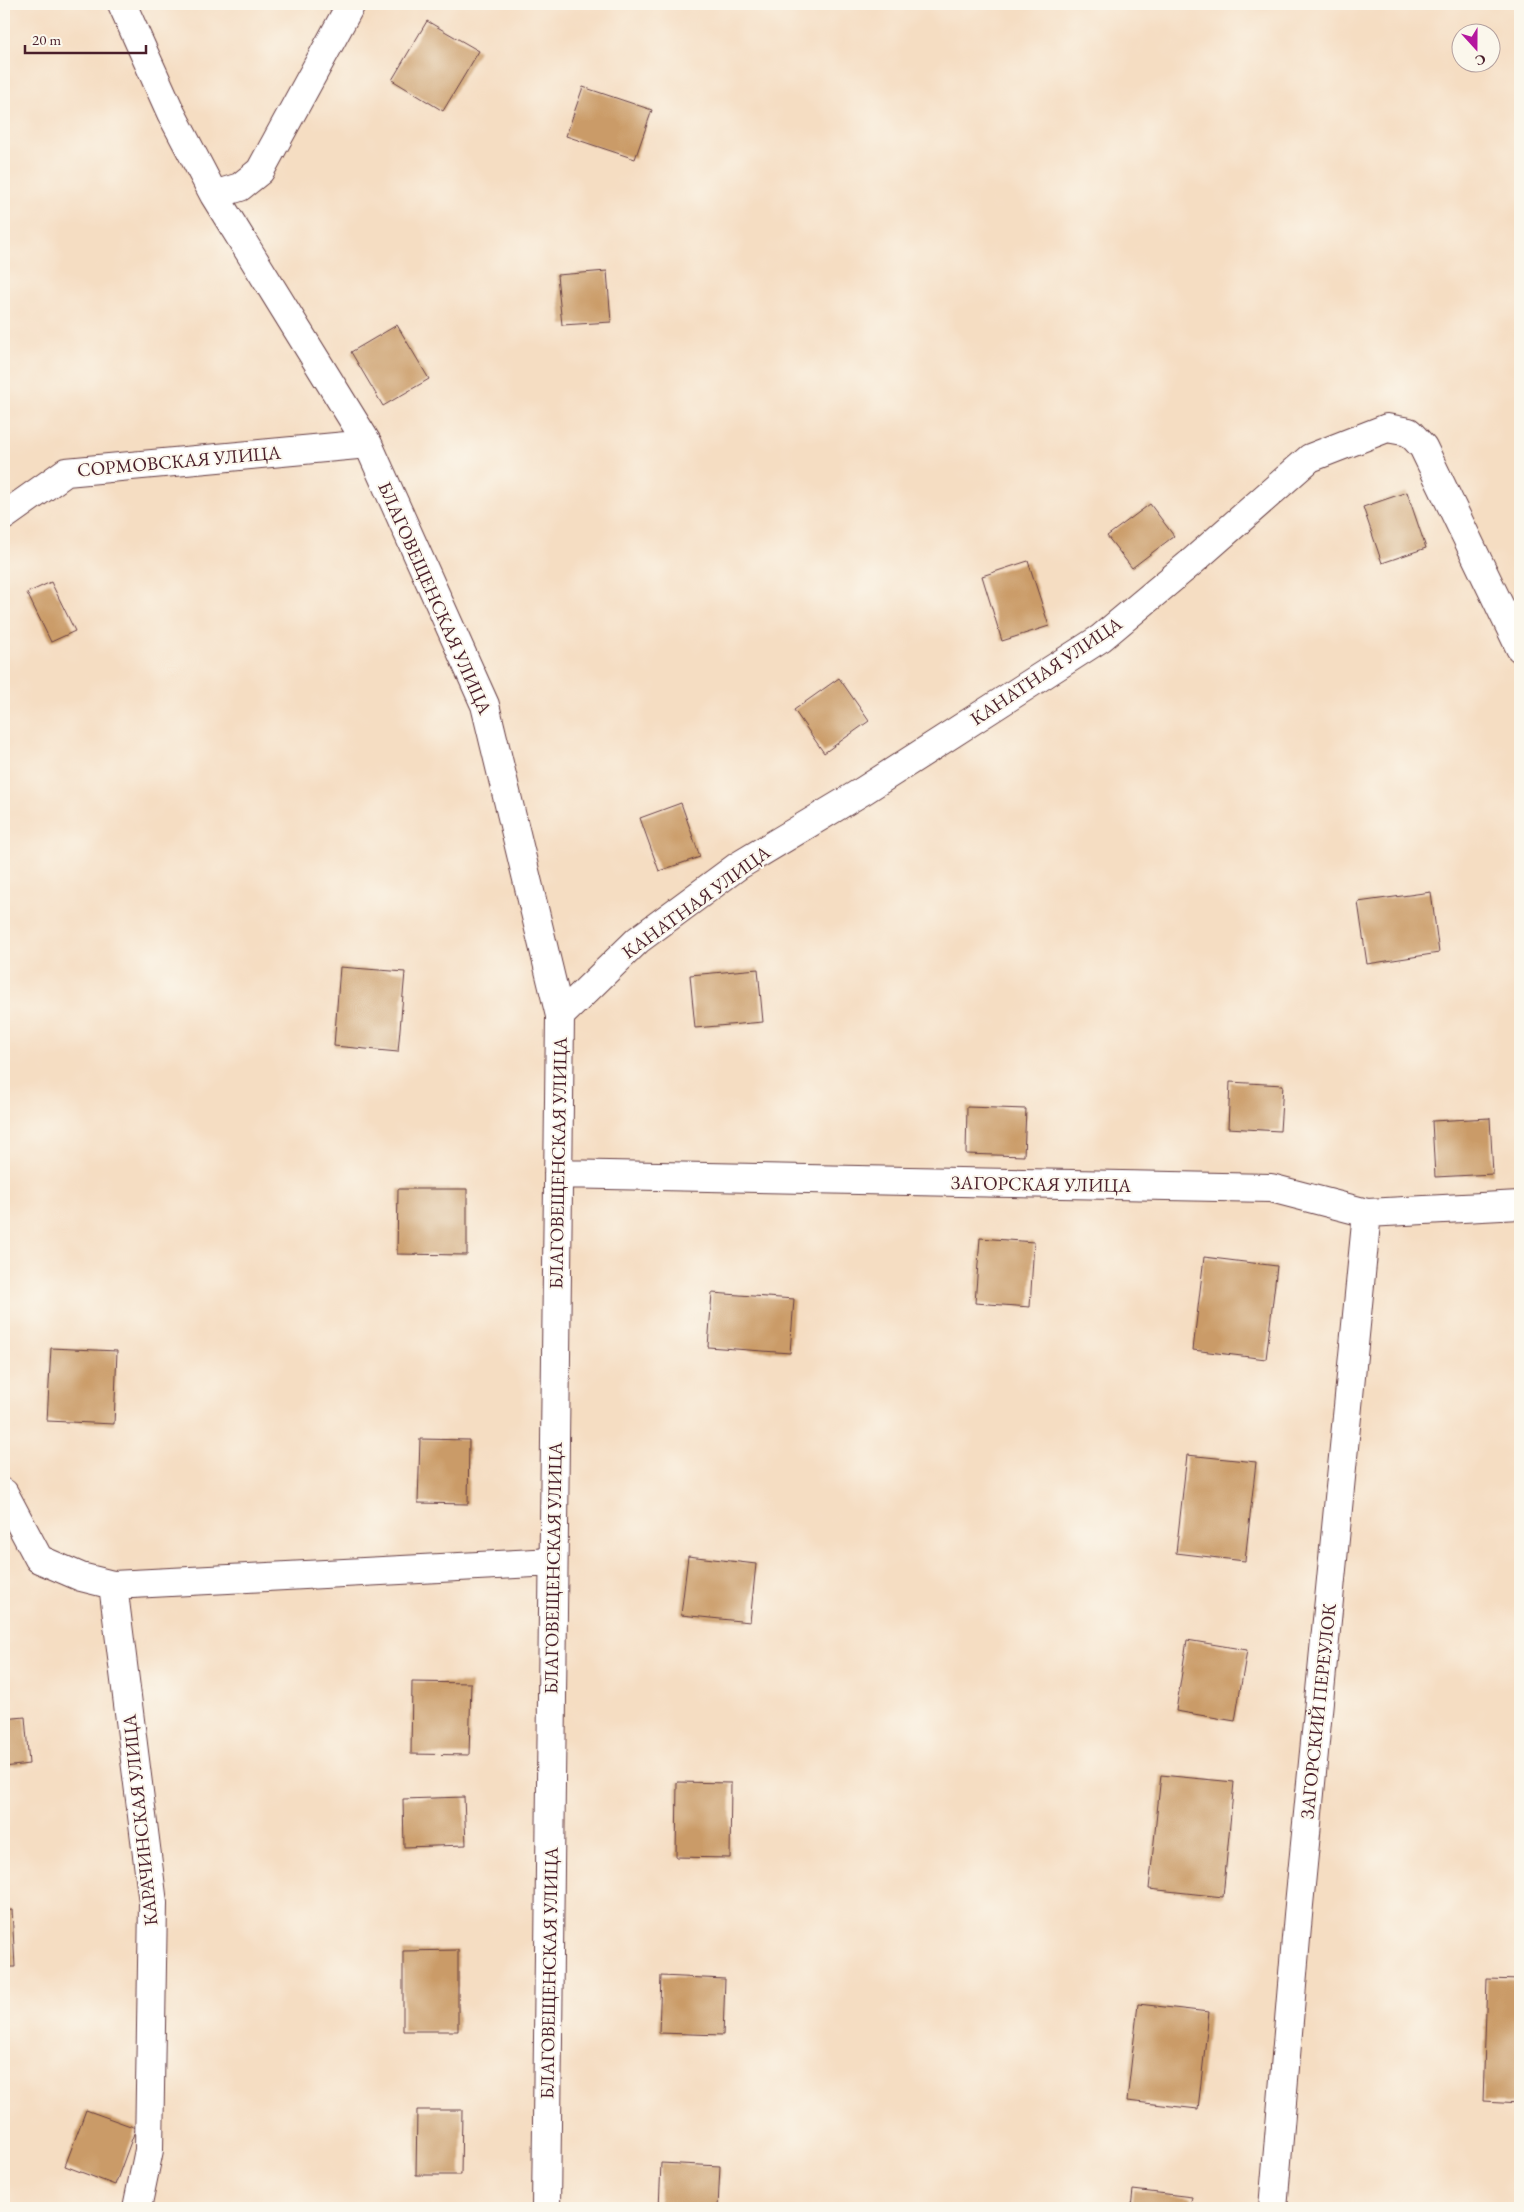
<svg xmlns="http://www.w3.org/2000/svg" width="1524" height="2212" font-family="'EB Garamond',serif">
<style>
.building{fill:#ca9b67}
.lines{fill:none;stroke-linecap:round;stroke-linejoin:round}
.minor-casing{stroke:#643c42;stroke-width:30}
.minor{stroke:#fff;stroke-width:28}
.labels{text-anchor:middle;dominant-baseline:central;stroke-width:4;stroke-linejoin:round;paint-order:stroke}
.street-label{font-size:19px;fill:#4a1f2b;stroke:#fbf7ec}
</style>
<rect width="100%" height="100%" fill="#fbf7ec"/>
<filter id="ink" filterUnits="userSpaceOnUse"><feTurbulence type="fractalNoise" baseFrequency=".02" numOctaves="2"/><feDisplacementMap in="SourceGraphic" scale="10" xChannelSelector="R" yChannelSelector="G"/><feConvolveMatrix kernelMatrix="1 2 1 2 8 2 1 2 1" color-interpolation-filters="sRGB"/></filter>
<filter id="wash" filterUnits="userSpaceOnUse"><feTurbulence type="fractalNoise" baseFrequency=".0096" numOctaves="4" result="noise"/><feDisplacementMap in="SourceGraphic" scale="20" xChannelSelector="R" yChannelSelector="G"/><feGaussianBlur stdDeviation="1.12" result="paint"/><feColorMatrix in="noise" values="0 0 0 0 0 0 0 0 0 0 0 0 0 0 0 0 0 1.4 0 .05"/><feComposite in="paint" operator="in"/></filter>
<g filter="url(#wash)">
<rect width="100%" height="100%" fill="#f5ddc2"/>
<g id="blocks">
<path class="building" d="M 427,21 L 479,51 L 443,111 L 392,80 Z
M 583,87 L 652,110 L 635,159 L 566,136 Z
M 607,271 L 611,322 L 562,325 L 557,275 Z
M 397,325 L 429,379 L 383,406 L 351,352 Z
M 1407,492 L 1426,548 L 1382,563 L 1363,507 Z
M 1150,504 L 1174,536 L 1132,568 L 1107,536 Z
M 1028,561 L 1049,626 L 1002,641 L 982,576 Z
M 51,582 L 75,631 L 51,642 L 27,593 Z
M 839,678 L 869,721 L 824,753 L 794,710 Z
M 681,803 L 700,857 L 659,871 L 640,818 Z
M 1431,892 L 1439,953 L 1367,964 L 1358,902 Z
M 340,967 L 405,972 L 398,1052 L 334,1046 Z
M 758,969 L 763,1022 L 695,1028 L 690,975 Z
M 1230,1082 L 1283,1085 L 1280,1131 L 1228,1128 Z
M 967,1107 L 1026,1109 L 1024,1156 L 966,1154 Z
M 1490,1118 L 1493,1174 L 1435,1177 L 1432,1121 Z
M 398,1189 L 467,1189 L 467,1255 L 397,1254 Z
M 980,1238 L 1034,1242 L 1030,1307 L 975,1303 Z
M 1204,1257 L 1277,1266 L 1266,1359 L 1193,1350 Z
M 712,1293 L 794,1299 L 790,1353 L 708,1347 Z
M 51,1348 L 117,1351 L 114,1424 L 47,1421 Z
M 420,1439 L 469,1440 L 468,1504 L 418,1503 Z
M 1187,1455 L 1256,1462 L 1245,1561 L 1176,1553 Z
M 688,1556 L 756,1564 L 750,1622 L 681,1615 Z
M 1187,1640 L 1247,1650 L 1235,1721 L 1176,1711 Z
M 412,1682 L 471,1683 L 469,1755 L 411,1754 Z
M 25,1717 L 29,1764 L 4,1767 L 4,1719 Z
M 1161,1775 L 1234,1782 L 1223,1897 L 1149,1889 Z
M 677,1782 L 731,1783 L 730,1858 L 676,1857 Z
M 464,1797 L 466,1845 L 404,1847 L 403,1799 Z
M 12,1910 L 15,1967 L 4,1967 L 4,1911 Z
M 458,1950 L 458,2031 L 403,2031 L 403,1951 Z
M 661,1976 L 725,1979 L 723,2035 L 659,2033 Z
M 1487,1979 L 1520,1980 L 1520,2104 L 1483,2102 Z
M 1138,2004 L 1209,2012 L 1198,2109 L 1127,2101 Z
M 86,2110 L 136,2128 L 115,2185 L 65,2166 Z
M 417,2110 L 462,2110 L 461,2175 L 416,2175 Z
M 661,2163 L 720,2166 L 718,2208 L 659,2208 Z
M 1133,2190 L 1192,2197 L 1190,2208 L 1131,2208 Z"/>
</g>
</g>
<g filter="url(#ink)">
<use href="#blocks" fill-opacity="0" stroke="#643c42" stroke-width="1"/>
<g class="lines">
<defs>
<path id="minor" d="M 122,4 L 171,113 L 214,195 L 368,444 L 485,705 L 560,1016 L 546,2208
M 214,195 L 240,187 L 260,171 L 351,4
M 4,516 L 66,472 L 368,444
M 560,1016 L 638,940 L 738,866 L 863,791 L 1101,638 L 1193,561 L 1310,458 L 1387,428 L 1409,432 L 1423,447 L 1520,648
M 558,1174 L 1271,1188 L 1367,1213 L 1520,1205
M 4,1493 L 39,1559 L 81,1577 L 113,1585 L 153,1903 L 149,2150 L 137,2208
M 113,1585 L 553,1562
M 1273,2208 L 1298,1915 L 1367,1213"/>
</defs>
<use href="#minor" class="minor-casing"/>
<use href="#minor" class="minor"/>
</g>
</g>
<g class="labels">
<g class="street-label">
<text transform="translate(179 461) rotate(-5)">СОРМОВСКАЯ УЛИЦА</text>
<text transform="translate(435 598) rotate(66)">БЛАГОВЕЩЕНСКАЯ УЛИЦА</text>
<text transform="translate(1046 671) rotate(-34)">КАНАТНАЯ УЛИЦА</text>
<text transform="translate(696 902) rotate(-36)">КАНАТНАЯ УЛИЦА</text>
<text transform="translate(558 1163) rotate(-89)">БЛАГОВЕЩЕНСКАЯ УЛИЦА</text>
<text transform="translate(1041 1184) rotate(1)">ЗАГОРСКАЯ УЛИЦА</text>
<text transform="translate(553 1568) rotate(-89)">БЛАГОВЕЩЕНСКАЯ УЛИЦА</text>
<text transform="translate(1318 1711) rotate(-84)">ЗАГОРСКИЙ ПЕРЕУЛОК</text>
<text transform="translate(140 1820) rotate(-96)">КАРАЧИНСКАЯ УЛИЦА</text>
<text transform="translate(549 1973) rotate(-89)">БЛАГОВЕЩЕНСКАЯ УЛИЦА</text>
</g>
</g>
<rect width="1524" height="2212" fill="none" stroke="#fbf7ec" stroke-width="20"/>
<g transform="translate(1476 48) rotate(159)"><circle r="24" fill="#fbf7ec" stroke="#b4a19f"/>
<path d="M0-4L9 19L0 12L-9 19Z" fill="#b5179e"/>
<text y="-8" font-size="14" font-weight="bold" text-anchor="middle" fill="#4a1f2b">С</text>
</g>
<path d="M25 45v8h121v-8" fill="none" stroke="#4a1f2b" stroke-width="2.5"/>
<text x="32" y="45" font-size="15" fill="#4a1f2b" stroke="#fbf7ec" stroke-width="4" paint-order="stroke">20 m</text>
</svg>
